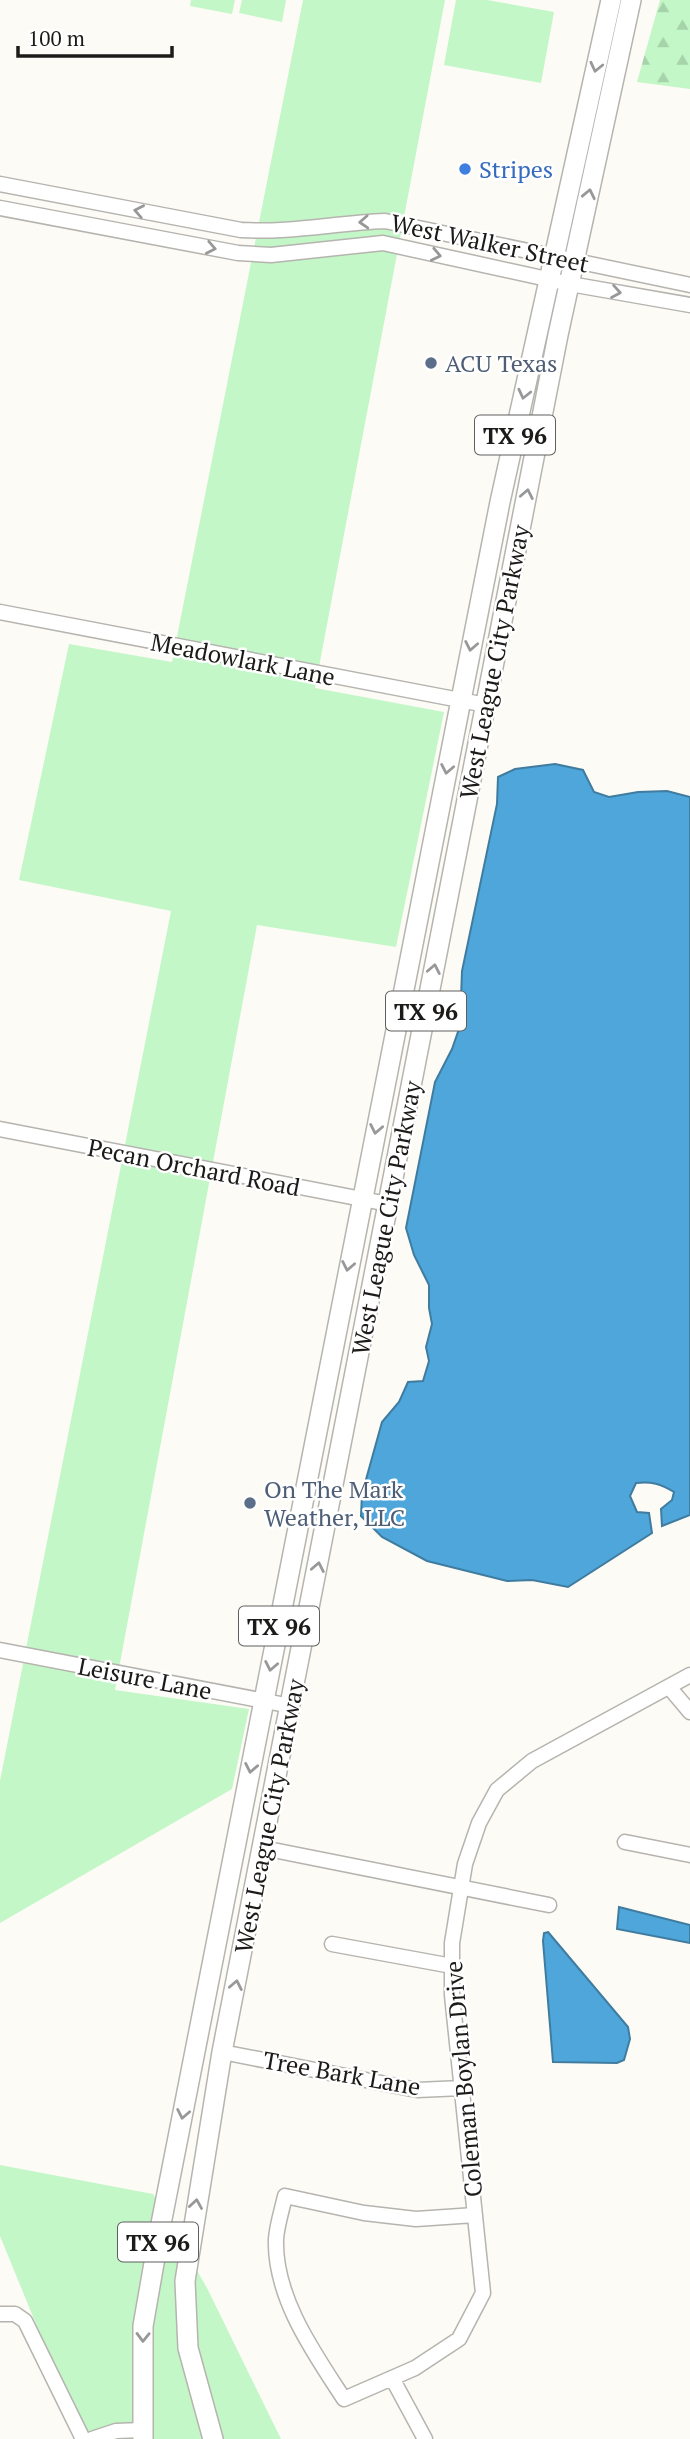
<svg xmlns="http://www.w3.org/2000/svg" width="690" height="2439" font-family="'PT Serif',serif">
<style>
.green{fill:#c3f7c8}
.forest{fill:url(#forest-firs)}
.water{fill:#4ea6da;stroke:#3f7ca0;stroke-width:2}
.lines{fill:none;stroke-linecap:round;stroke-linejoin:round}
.minor-casing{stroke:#b6b4af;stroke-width:17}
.major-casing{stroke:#b6b4af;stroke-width:22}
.minor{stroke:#fff;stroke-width:14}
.major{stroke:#fff;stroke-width:19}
.oneway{stroke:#999898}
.shop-dot{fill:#3f7fe0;stroke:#fff;stroke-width:2.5}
.service-dot{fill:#5c6f8a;stroke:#fff;stroke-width:2.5}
.labels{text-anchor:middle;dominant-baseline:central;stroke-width:5;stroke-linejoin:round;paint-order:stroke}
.shield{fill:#fff;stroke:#605f5e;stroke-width:2}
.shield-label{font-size:23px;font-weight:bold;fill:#1c1b19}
.shop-label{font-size:24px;fill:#366cbe;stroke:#fff;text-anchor:start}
.street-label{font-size:24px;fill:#1c1b19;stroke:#fff}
.service-label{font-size:24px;fill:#4e5e75;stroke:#fff;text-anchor:start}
</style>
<defs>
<pattern id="forest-firs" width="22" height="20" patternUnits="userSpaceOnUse" patternTransform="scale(1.75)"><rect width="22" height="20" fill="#c3f7c8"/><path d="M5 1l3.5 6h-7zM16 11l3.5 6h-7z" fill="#a7d3ab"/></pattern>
</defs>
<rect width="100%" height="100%" fill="#fdfbf5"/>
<path class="green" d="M 191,0 L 235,0 L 232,14 L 190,6 Z
M 242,0 L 286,0 L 282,22 L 239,13 Z
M 303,0 L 445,0 L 315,688 L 444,712 L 396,947 L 257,925 L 115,1690 L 249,1709 L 232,1789 L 0,1923 L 0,1781 L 171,911 L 19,880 L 69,644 L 172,662 Z
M 456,0 L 487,0 L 554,12 L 541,83 L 444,65 Z
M 0,2165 L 153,2194 L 207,2288 L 281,2439 L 83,2439 L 0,2236 Z"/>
<path class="forest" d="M 660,0 L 690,0 L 690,89 L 637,82 Z"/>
<path class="water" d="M 555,764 L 583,770 L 594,792 L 609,797 L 638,792 L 667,791 L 690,797 L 690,1515 L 662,1526 L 661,1509 L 672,1500 L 674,1492 C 661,1484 651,1481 636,1483 L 630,1496 L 637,1512 L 649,1513 L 652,1533 L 568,1587 L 532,1580 L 507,1581 L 427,1561 L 382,1537 L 361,1516 L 362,1494 L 382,1422 L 399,1402 L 408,1382 L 423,1381 L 429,1361 L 426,1347 L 432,1324 L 429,1308 L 429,1285 L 414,1255 L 406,1228 L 435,1082 L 452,1049 L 460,1026 L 462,971 L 497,804 L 498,777 L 515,769 Z
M 619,1907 L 690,1925 L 690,1943 L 617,1929 Z
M 548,1932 L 628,2027 L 630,2039 L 624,2060 L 617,2063 L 553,2062 L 543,1941 L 544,1933 Z"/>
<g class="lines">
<defs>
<path id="minor" d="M 0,184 L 241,230 C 289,233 336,223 385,221 L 690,285
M 0,208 L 238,253 L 271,255 L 383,243 L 570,284 L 690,305
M 0,612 L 486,705
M 0,1129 L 388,1204
M 0,1650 L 291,1706
M 669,1687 L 690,1712
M 625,1842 L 690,1855
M 263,1848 L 549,1905
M 332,1944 L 452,1966
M 222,2052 L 417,2090 L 462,2088
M 475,2215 L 416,2219 L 364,2213 L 285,2196 C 282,2210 277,2225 276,2239 C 274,2297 314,2353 344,2399 L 415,2368 L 459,2339 L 483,2293 L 452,1995 L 452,1943 L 465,1864 L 479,1823 L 497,1790 L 532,1761 L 690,1675
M 0,2314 L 15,2314 L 25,2321 L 83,2439
M 392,2378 L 425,2439
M 92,2439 L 116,2431 L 142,2430"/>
<path id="major" d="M 143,2439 L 143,2326 L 160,2229 L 500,502 L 611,0
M 213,2439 L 188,2348 L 185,2281 L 222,2052 L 558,335 L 631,0"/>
</defs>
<use href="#minor" class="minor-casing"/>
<use href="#major" class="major-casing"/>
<use href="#minor" class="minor"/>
<use href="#major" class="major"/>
</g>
<defs><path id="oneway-chevron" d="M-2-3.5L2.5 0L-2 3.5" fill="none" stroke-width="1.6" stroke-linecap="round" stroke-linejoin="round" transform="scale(1.75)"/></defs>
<g class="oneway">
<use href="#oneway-chevron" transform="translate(596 67) rotate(103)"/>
<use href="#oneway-chevron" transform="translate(589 194) rotate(-78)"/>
<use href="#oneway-chevron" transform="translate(139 211) rotate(-169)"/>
<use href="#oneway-chevron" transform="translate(364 222) rotate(177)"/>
<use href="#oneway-chevron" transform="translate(211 248) rotate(11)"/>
<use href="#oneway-chevron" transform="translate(436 255) rotate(12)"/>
<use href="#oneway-chevron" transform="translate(616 292) rotate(10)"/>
<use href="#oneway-chevron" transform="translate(524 394) rotate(103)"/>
<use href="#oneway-chevron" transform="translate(527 494) rotate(-79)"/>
<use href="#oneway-chevron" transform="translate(471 646) rotate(101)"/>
<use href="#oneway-chevron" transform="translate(447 769) rotate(101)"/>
<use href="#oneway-chevron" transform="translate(434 969) rotate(-79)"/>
<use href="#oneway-chevron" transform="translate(376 1129) rotate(101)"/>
<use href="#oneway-chevron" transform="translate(348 1266) rotate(101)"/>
<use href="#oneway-chevron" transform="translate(318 1567) rotate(-79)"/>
<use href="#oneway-chevron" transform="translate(271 1666) rotate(101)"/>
<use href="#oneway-chevron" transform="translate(251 1768) rotate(101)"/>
<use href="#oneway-chevron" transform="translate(236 1985) rotate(-79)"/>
<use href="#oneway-chevron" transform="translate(183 2114) rotate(101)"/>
<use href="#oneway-chevron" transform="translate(196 2204) rotate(-81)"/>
<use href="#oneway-chevron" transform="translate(143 2337) rotate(91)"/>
</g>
<circle class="shop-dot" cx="465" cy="169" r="7"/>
<g class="service-dot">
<circle cx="431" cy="363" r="7"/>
<circle cx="250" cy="1503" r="7"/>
</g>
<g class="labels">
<g class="shield">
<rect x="475" y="415.5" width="80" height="39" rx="5"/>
<rect x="386" y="991.5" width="80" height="39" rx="5"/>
<rect x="239" y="1606.5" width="80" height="39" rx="5"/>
<rect x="118" y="2222.5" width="80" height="39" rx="5"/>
</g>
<g class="shield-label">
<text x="515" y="435">TX 96</text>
<text x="426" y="1011">TX 96</text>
<text x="279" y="1626">TX 96</text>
<text x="158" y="2242">TX 96</text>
</g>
<g class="shop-label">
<text x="479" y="169">Stripes</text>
</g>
<g class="street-label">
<text transform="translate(490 243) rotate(12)">West Walker Street</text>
<text transform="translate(243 659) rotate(11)">Meadowlark Lane</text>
<text transform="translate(494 662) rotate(-79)">West League City Parkway</text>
<text transform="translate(194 1167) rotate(11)">Pecan Orchard Road</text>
<text transform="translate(386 1218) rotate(-79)">West League City Parkway</text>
<text transform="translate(145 1678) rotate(11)">Leisure Lane</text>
<text transform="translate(269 1816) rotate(-79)">West League City Parkway</text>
<text transform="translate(342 2073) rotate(10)">Tree Bark Lane</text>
<text transform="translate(463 2079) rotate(-95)">Coleman Boylan Drive</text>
</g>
<g class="service-label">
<text x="445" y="363">ACU Texas</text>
<text x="264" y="1489">On The Mark<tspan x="264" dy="28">Weather, LLC</tspan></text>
</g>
</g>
<path d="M18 46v10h154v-10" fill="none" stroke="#1c1b19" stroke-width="3.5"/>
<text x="28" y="46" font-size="21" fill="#1c1b19" stroke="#ffffff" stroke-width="5" paint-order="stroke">100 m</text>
</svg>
